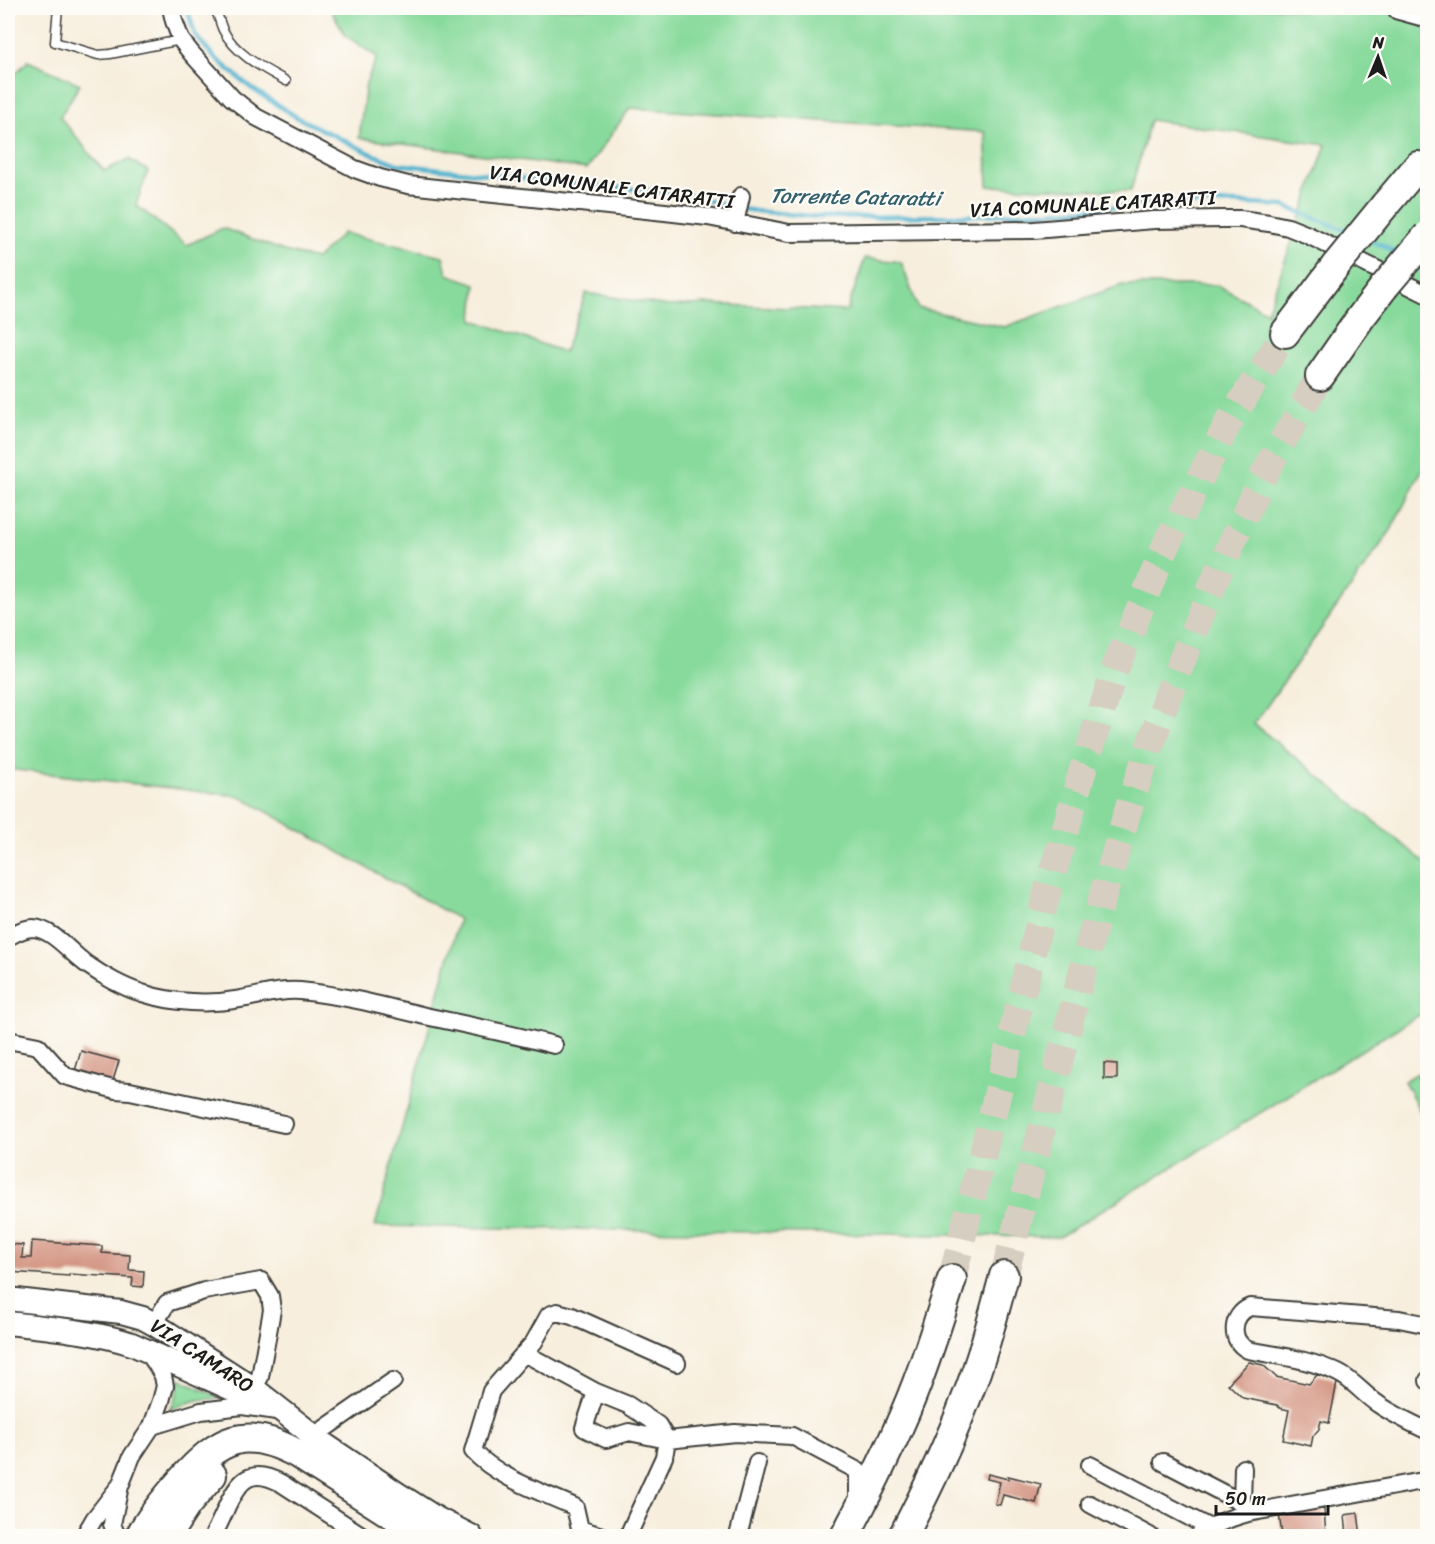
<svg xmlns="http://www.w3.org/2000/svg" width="1435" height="1544" font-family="Sriracha,sans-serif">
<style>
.green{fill:#88da9c;stroke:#527b5c;stroke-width:1.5}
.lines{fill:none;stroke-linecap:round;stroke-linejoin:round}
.stream{stroke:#50b3cf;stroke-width:4.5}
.building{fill:#d49684}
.highway-tunnel{stroke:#d6cec0;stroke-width:28;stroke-dasharray:28 14;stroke-linecap:butt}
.lane-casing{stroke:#3d3c39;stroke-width:11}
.street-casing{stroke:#3d3c39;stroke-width:20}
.secondary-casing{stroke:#3d3c39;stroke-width:26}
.highway-casing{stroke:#3d3c39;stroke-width:32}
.lane{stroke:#fff;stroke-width:8}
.street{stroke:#fff;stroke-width:16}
.secondary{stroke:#fff;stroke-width:22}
.highway{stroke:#fff;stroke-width:28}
.highway-bridge-casing{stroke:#3d3c39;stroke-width:32;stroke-linecap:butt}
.highway-bridge{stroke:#fff;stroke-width:28}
.labels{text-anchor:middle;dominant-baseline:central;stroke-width:4.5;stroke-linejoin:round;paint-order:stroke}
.street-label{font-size:20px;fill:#1c1c1c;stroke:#fdfcf7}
.water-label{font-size:21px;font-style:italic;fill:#33606d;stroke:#fdfcf7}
</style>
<rect width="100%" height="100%" fill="#fdfcf7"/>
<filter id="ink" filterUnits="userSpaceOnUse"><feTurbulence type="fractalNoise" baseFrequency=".0167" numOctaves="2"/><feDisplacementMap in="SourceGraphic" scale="12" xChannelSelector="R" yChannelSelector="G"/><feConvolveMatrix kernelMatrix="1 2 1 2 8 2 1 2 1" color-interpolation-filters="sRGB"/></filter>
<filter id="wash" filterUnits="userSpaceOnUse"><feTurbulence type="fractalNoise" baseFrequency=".008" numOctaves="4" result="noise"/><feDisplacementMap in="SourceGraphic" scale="24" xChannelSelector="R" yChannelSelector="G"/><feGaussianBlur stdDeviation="1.35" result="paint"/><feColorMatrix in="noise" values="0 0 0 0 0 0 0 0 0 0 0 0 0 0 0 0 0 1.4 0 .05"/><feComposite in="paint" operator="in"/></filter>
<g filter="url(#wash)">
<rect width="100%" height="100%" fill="#f7eedd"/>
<path class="green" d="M 330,8 L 1427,8 L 1427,460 L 1391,530 L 1254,724 L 1427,864 L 1427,1010 L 1059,1237 L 375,1226 L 459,919 L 239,796 L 8,769 L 8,81 L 28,61 L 80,84 L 60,117 L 104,171 L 129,159 L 148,171 L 136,205 L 187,245 L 223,228 L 284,251 L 316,259 L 343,233 L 443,256 L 447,274 L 476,284 L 473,320 L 564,352 L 586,293 L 669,306 L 709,304 L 847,311 L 865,258 L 901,262 L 918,308 L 1004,327 L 1122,285 L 1217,285 L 1267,312 L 1326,145 L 1150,120 L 1131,191 L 988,186 L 985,132 L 630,108 L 587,169 L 359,138 L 366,83 L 377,57 L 346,36 Z
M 1427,1068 L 1427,1124 L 1404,1081 Z
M 179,1378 L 221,1398 L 197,1400 L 170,1409 C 177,1399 179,1390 179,1378 Z"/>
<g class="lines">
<path class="stream" d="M 187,8 L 195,35 L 214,57 L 251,88 L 298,118 L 372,154 L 397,164 L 574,184 L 678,193 L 735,207
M 743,209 L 755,211 L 819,217 L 953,216 L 1050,212 L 1139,205 L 1234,203 L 1284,206 L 1350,232
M 1369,240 L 1382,245 L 1399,255
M 1416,265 L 1428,271"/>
</g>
<g id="blocks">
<path class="building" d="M 81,1051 L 119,1061 L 112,1084 L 74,1074 Z
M 1104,1063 L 1117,1064 L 1117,1079 L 1104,1079 Z
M 32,1241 L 102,1246 L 102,1253 L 130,1255 L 129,1270 L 144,1271 L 143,1287 L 132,1286 L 133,1278 L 69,1274 L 69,1276 L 8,1272 L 8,1244 L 23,1245 L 22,1258 L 31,1258 Z
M 1249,1362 L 1263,1365 L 1276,1377 L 1309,1384 L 1317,1375 L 1332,1378 L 1337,1383 L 1329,1423 L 1321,1421 L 1319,1429 L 1313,1436 L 1311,1446 L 1283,1440 L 1289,1410 L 1280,1408 L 1277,1405 L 1243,1398 L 1228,1384 Z
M 988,1474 L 1008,1479 L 1008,1476 L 1041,1484 L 1036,1503 L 1003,1495 L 1000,1505 L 995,1504 L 1000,1482 L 987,1479 Z
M 1324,1509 L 1326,1536 L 1282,1536 L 1279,1513 Z
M 1358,1513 L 1361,1536 L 1347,1536 L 1345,1515 Z"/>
</g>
</g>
<g filter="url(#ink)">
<use href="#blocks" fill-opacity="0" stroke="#3d3c39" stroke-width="1.5"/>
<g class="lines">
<path class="highway-tunnel" d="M 1004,1276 L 1095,923 L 1131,800 L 1168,695 L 1215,579 L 1263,476 L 1320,376
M 952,1279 L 1045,900 L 1080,779 L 1115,669 L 1165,547 L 1227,425 L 1285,333"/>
<defs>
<path id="lane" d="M 58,8 L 55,42 L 98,55 L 110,54 L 181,40
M 215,8 C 218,15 220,23 223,30 C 236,55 263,68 286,81"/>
<path id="street" d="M 171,8 L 174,21 L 181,40 L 192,54 L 232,98 L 256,117 L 355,169 L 380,178 L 408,185 L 665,212 L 708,217 L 789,233 L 1034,230 L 1154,220 L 1223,219 L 1240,219 L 1269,223 L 1288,227 L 1308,235 L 1428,295
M 735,223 L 741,196
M 8,937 C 15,933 24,928 33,928 C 54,929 72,955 89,966 C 103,976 125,988 142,993 C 173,1003 209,1005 241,999 C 259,996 282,989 300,991 C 342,995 384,1006 425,1016 C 468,1025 511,1034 554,1045
M 8,1040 L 38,1046 L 65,1076 L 116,1090 L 130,1091 L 284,1124
M 154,1324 L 167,1303 L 204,1291 L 261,1281 L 270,1296 L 272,1310 L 260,1377 L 242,1406
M 1428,1325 L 1399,1319 L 1250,1307 C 1231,1315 1229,1341 1248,1350 C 1279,1356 1309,1359 1338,1373 C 1353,1380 1364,1395 1378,1404 C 1394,1415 1411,1423 1428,1431
M 524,1353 L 596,1392 L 628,1405 L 658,1425 L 667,1440 L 664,1457 L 631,1529 L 630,1536
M 1428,1380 L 1428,1381
M 596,1392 L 584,1428 L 606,1439 L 629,1432 L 667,1440 L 735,1433 L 792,1436 L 858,1471 L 858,1500
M 152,1426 L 201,1411 L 242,1406 L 283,1412
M 314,1436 L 393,1381
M 1163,1462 L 1242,1503 L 1248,1513
M 1090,1465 L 1210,1528
M 1242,1503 L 1243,1468
M 1090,1504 L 1150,1536
M 84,1536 L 94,1519 L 118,1488
M 119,1536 L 116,1534 L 112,1524 L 120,1486 L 132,1456 L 152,1426 L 161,1401 L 165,1386 L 163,1376 L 156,1364 L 147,1351
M 213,1536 C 218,1526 223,1516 227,1506 C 240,1479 251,1467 281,1483 L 363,1536
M 602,1536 L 580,1529 L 575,1507 C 542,1492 498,1478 473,1451 L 491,1391 L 534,1342 L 549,1315 L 557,1312 L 572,1316 L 677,1363
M 738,1536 L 757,1463
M 1198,1536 C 1213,1524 1229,1518 1248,1513 L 1428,1480"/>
<path id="secondary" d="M 1399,8 L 1428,16
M 8,1299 L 121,1312 L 143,1318 L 154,1324 L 253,1388 L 324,1444 L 398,1494 L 436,1518 L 471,1536
M 8,1323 C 49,1328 92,1331 132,1344 L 245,1395"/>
<path id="highway" d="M 1385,205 L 1418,166
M 1285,333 L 1337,264
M 1320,376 L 1361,317 L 1384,287
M 140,1536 C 151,1516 166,1498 181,1481 C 220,1438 244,1425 298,1454 L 426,1536
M 166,1536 L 187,1504 L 212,1475
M 845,1536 C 871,1487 897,1436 917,1383 C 930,1349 941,1313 952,1279
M 903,1536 C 926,1492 948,1446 966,1399 C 982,1359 993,1317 1004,1276"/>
</defs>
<use href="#lane" class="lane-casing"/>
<use href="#street" class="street-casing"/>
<use href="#secondary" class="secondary-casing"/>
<use href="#highway" class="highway-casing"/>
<use href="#lane" class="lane"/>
<use href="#street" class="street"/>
<use href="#secondary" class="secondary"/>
<use href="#highway" class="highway"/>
<defs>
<path id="highway-bridge" d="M 1337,264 L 1385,205
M 1384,287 L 1428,235"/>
</defs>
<use href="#highway-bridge" class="highway-bridge-casing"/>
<use href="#highway-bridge" class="highway-bridge"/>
</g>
</g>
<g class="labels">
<g class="street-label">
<text transform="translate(612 187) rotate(7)">VIA COMUNALE CATARATTI</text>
<text transform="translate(1093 204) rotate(-3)">VIA COMUNALE CATARATTI</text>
<text transform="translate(202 1356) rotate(33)">VIA CAMARO</text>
</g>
<g class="water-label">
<text transform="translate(855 197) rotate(1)">Torrente Cataratti</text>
</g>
</g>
<rect width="1435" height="1544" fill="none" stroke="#fdfcf7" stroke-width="30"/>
<g transform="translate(1378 57) rotate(2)" stroke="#fdfcf7" stroke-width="4.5" paint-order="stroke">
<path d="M0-4.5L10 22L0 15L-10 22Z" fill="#1c1c1c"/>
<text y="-9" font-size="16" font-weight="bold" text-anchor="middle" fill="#1c1c1c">N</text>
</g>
<path d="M1216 1505v9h112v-9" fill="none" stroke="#1c1c1c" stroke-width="3"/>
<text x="1225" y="1505" font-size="18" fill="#1c1c1c" stroke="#fdfcf7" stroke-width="4.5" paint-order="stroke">50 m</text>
</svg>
